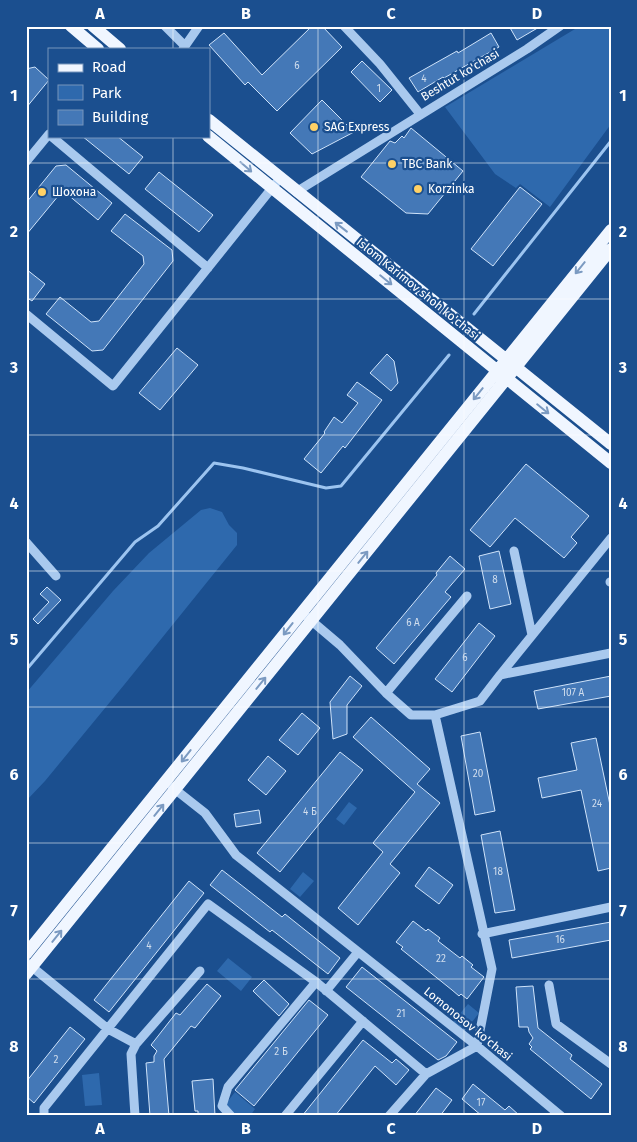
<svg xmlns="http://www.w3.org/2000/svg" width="637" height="1142" font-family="'Fira Sans',sans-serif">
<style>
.green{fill:#2e69ad}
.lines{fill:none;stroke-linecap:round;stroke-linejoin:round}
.stream{stroke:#9cc4f0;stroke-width:3}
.building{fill:#4478b7;stroke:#cfe3fa}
.minor{stroke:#a9c9ee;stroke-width:9}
.major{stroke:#f0f6ff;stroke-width:12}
.oneway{stroke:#7b9ac1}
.grid{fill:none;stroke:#fff;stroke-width:1;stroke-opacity:0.55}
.poi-dot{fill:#ffd166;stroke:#1b4f8f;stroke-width:2}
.labels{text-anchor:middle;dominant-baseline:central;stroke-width:4.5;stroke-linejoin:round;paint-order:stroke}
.number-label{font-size:10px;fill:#d0dded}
.street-label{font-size:12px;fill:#fff;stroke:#1b4f8f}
.poi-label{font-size:12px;fill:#fff;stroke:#1b4f8f;text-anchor:start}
.neatline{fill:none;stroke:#fff;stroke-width:2}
.grid-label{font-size:16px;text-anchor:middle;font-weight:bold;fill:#fff}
</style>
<rect width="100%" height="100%" fill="#1b4f8f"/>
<path class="green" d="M 580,26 L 611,26 L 611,124 L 550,207 L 520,184 L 516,188 L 495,174 L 445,107 Z
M 210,508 L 222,512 L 229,525 L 237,533 L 237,545 L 124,685 L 45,781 L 26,801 L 26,693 L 113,591 L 149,553 L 201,510 Z
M 349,802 L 357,808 L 344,825 L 336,819 Z
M 303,872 L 314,881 L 300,897 L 290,889 Z
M 228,958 L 252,977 L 241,991 L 217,971 Z
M 468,1004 L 479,1013 L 465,1031 L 453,1022 Z
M 99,1073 L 102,1105 L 85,1106 L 82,1075 Z
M 235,1092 L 255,1109 L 250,1116 L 236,1116 L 224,1106 Z"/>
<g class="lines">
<path class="stream" d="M 474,314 L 611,141
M 26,670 L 135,542 L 158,526 L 214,463 L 243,468 L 326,488 L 341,486 L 449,355"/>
</g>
<path class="building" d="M 312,26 L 322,26 L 342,47 L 277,111 L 248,82 L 245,85 L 209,45 L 224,33 L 262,75 Z
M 509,26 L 541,26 L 517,40 Z
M 491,33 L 499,47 L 444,78 L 443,77 L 418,92 L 409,78 L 457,51 L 458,53 Z
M 362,61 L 392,90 L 380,102 L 351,72 Z
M 35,67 L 49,80 L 26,108 L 26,69 Z
M 322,100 L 354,132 L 312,154 L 290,133 Z
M 411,128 L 463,171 L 428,214 L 406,213 L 361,177 L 390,141 L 395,143 L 402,136 L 404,138 Z
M 82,136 L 117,136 L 143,157 L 129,174 Z
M 66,165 L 112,203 L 98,220 L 67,194 L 59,195 L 26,235 L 26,203 L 56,166 Z
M 159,172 L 213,215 L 199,232 L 145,189 Z
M 520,187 L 542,204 L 493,266 L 471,249 Z
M 125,214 L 172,250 L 173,261 L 103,350 L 92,351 L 46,314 L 60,297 L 91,322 L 99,321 L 144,264 L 143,256 L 111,231 Z
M 26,269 L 45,284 L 32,301 L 26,297 Z
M 177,348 L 198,365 L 160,410 L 139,393 Z
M 387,354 L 394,361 L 398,383 L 391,391 L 370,373 Z
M 357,382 L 382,400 L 345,448 L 343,446 L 321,473 L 304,459 L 325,433 L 324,432 L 334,417 L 342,423 L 358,403 L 347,395 Z
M 526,464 L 589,516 L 571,537 L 577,543 L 564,558 L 515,518 L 490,547 L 470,530 Z
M 499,551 L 511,604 L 490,609 L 479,556 Z
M 450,556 L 465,569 L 445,592 L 451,597 L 394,664 L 376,648 L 437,575 L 436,573 Z
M 47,587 L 61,600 L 38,624 L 33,619 L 49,602 L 40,594 Z
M 479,623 L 495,636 L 452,692 L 435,679 Z
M 350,676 L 362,686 L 347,705 L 347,734 L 333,739 L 330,702 Z
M 611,676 L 611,696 L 538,709 L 534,691 Z
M 302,713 L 320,728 L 298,755 L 279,740 Z
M 371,717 L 430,769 L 417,784 L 440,803 L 390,864 L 400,873 L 358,925 L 338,908 L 383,852 L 373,843 L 415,792 L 353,737 Z
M 480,732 L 495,811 L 475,815 L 461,736 Z
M 596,738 L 611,810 L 611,868 L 598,871 L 581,790 L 542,798 L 538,778 L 577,770 L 571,743 Z
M 340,752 L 363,770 L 280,872 L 257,853 Z
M 268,756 L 286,771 L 266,795 L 248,780 Z
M 259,810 L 261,823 L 236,827 L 234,814 Z
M 500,831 L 515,910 L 495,913 L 481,835 Z
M 429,867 L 453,885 L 439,904 L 415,886 Z
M 222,870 L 282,917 L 285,914 L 340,958 L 328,974 L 272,930 L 270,932 L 210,885 Z
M 189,881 L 204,893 L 109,1012 L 94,1000 Z
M 413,921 L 426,931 L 428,929 L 440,938 L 438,941 L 460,958 L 462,956 L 473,965 L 471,967 L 484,977 L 467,999 L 461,994 L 459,996 L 452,990 L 401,949 L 403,947 L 396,942 Z
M 611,922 L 611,940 L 512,958 L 509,940 Z
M 362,967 L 457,1042 L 446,1056 L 438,1060 L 346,987 Z
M 264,980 L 289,1004 L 279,1016 L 253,991 Z
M 207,984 L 221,996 L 195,1028 L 191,1026 L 164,1059 L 169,1116 L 150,1116 L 146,1063 L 154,1062 L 154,1056 L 157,1051 L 151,1045 L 176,1013 L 180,1015 Z
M 533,986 L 538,1028 L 572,1055 L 570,1059 L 602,1084 L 591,1099 L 530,1049 L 532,1047 L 529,1044 L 533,1038 L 529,1032 L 528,1027 L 519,1027 L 516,987 Z
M 309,1000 L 328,1015 L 254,1106 L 235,1090 Z
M 70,1027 L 85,1039 L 34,1103 L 26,1096 L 26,1082 Z
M 363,1040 L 392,1063 L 396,1059 L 409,1070 L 396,1085 L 375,1066 L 335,1116 L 302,1116 Z
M 213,1079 L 215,1116 L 198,1116 L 198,1111 L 195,1111 L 192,1081 Z
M 473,1084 L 505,1110 L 509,1106 L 520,1116 L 482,1116 L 462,1099 Z
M 436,1088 L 452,1100 L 440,1116 L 414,1116 Z"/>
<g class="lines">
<path class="minor" d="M 165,26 L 185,46
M 344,26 L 380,64 L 420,114
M 183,49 L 199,26
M 51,136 L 208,268
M 26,162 L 49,134
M 296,192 L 527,49 L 560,26
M 26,314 L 113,386 L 276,183
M 26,542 L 56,576
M 514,551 L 532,635
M 610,582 L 611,582
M 307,617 L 340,645 L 386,693 L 411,715 L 435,715 L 480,701 L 500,675 L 611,653
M 500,675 L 611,538
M 386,693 L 467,596
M 172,787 L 205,813 L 236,855 L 477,1046 L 561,1116
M 482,934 L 611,907
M 26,962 L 108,1029 L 136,1044
M 549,985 L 556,1024 L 611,1064
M 326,991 L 358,952
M 44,1116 L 44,1108 L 208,904 L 316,982 L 426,1074
M 135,1116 L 131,1054 L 136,1044 L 200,971
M 231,1116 L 222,1106 L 228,1087 L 316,982
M 285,1116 L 363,1021
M 389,1116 L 426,1074 L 477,1046 L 492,969 L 435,715"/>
<path class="major" d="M 71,26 L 98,49
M 93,26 L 120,49
M 209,120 L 611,444
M 208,136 L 611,463
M 26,954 L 611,230
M 26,974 L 611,249"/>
</g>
<defs><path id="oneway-shaft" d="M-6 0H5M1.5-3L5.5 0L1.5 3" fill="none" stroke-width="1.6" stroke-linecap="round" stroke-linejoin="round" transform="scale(1.25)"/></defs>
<g class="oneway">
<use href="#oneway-shaft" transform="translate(246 167) rotate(41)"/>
<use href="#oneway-shaft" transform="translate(341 227) rotate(-142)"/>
<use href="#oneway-shaft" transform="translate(580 268) rotate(129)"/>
<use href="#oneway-shaft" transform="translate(386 280) rotate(39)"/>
<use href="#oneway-shaft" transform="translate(478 394) rotate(129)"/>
<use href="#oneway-shaft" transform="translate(543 409) rotate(39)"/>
<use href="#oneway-shaft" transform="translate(363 557) rotate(-51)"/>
<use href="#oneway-shaft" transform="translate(288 629) rotate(128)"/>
<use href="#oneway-shaft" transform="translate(261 683) rotate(-51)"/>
<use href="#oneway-shaft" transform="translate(186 756) rotate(128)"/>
<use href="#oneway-shaft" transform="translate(159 810) rotate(-51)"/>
<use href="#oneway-shaft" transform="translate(57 936) rotate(-51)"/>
</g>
<path class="grid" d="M 173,26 L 173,49M 318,26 L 318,1116M 464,26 L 464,1116M 173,136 L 173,1116M 26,163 L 611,163M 26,299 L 611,299M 26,435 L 611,435M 26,571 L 611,571M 26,707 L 611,707M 26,843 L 611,843M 26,979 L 611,979"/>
<g class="poi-dot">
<circle cx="314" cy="127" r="5"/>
<circle cx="392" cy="164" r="5"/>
<circle cx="418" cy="189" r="5"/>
<circle cx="42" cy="192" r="5"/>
</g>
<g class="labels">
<g class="number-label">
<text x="297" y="66">6</text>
<text x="424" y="79">4</text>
<text x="379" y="89">1</text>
<text x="495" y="580">8</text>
<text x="413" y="623">6 А</text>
<text x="465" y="658">6</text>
<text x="573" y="693">107 А</text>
<text x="478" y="774">20</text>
<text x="597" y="804">24</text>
<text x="310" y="812">4 Б</text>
<text x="498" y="872">18</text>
<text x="560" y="940">16</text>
<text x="149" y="946">4</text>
<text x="441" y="959">22</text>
<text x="401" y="1014">21</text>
<text x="281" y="1052">2 Б</text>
<text x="56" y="1060">2</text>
<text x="481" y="1103">17</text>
</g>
<g class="street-label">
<text transform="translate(460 75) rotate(-31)">Beshtut ko'chasi</text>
<text transform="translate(418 289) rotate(39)">Islom Karimov shoh ko'chasi</text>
<text transform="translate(468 1024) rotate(39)">Lomonosov ko'chasi</text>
</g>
<g class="poi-label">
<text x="324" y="127">SAG Express</text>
<text x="402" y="164">TBC Bank</text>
<text x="428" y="189">Korzinka</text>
<text x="52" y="192">Шохона</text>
</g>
</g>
<rect width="637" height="1142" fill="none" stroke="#1b4f8f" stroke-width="55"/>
<rect x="48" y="48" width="162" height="90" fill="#1b4f8f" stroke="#7695bc"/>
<rect x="58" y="64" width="25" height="8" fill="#f0f6ff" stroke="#7695bc"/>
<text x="92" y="72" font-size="15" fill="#ffffff">Road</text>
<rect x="58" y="85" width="25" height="15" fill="#2e69ad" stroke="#7695bc"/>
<text x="92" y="98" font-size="15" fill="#ffffff">Park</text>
<rect x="58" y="110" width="25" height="15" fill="#4478b7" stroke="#7695bc"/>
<text x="92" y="122" font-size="15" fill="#ffffff">Building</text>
<rect x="28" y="28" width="582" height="1086" class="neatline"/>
<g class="grid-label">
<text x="100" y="19">A</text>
<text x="246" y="19">B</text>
<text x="391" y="19">C</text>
<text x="537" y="19">D</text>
<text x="14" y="101">1</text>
<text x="623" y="101">1</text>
<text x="14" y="237">2</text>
<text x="623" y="237">2</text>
<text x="14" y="373">3</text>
<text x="623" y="373">3</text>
<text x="14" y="509">4</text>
<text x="623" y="509">4</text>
<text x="14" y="645">5</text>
<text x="623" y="645">5</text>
<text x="14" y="780">6</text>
<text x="623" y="780">6</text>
<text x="14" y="916">7</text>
<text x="623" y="916">7</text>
<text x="14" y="1052">8</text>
<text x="623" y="1052">8</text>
<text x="100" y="1134">A</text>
<text x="246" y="1134">B</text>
<text x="391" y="1134">C</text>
<text x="537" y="1134">D</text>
</g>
</svg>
